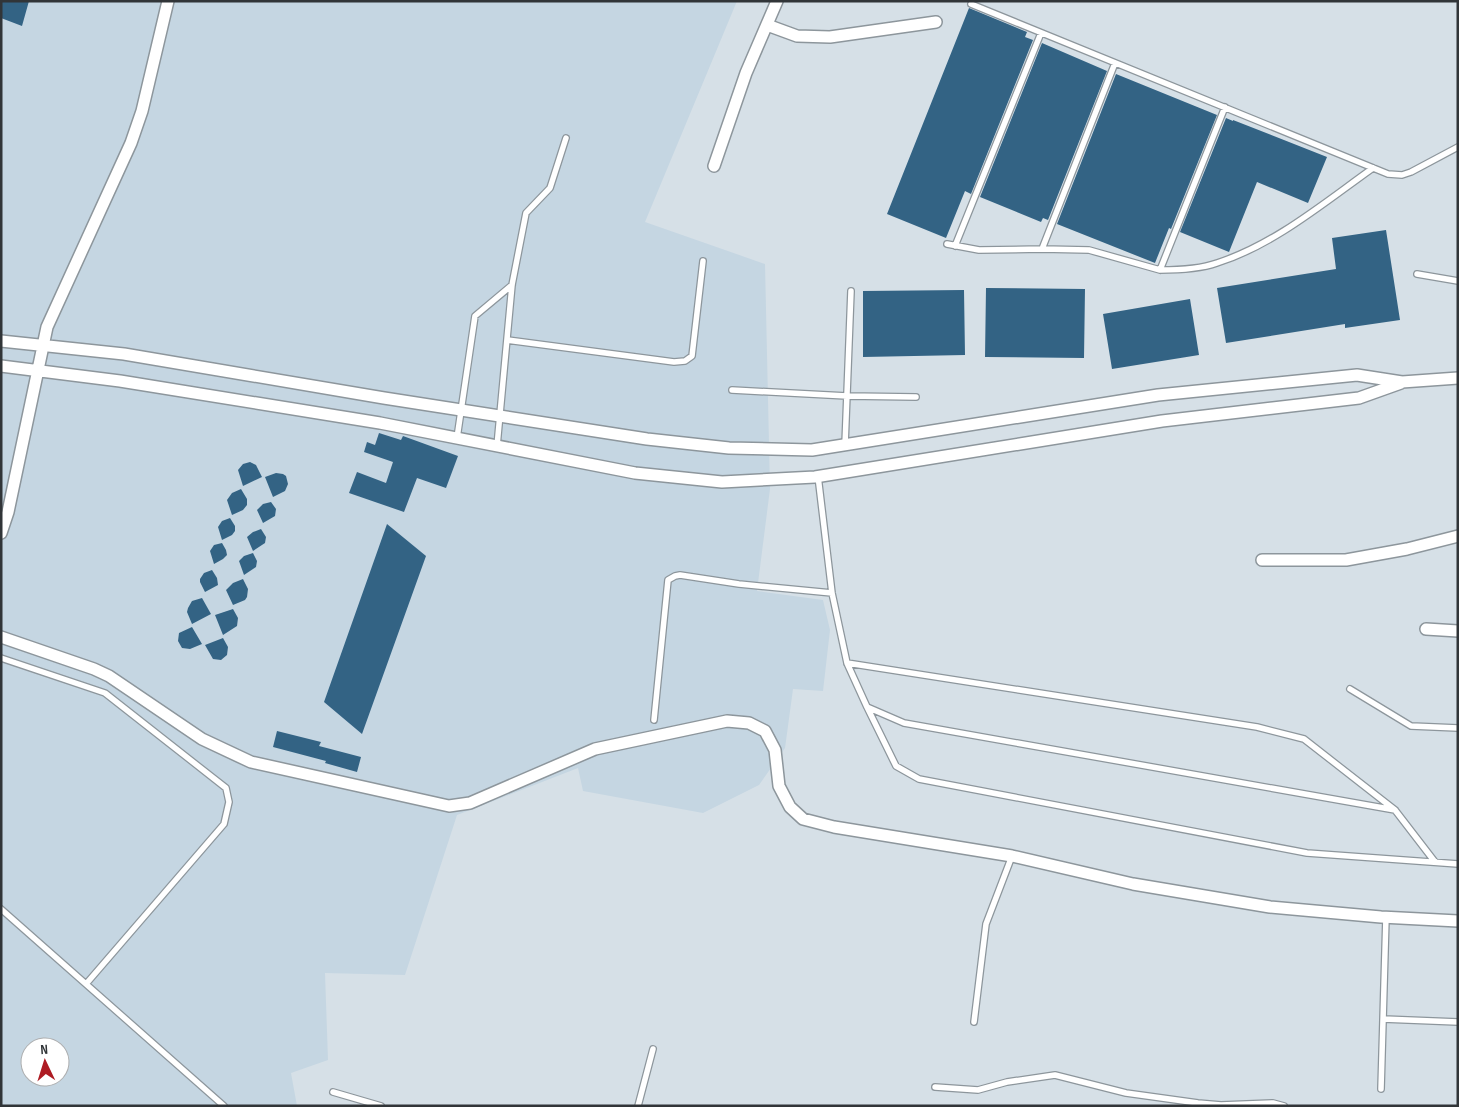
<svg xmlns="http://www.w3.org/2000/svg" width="1459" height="1107" font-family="'Sofia Sans Condensed',sans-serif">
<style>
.built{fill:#c5d6e2;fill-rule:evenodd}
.building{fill:#336384}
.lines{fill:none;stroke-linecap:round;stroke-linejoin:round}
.lane-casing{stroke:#8d969c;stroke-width:8}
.street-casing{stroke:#8d969c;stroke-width:14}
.lane{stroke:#fff;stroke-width:5.5}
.street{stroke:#fff;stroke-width:11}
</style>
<rect width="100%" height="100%" fill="#d6e0e7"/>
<path class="built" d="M 1,1 L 737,1 L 645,222 L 765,264 L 770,489 L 757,591 L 823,600 L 830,630 L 823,691 L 793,689 L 785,748 L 759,785 L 703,813 L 583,791 L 578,768 L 457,815 L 405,975 L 325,973 L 328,1060 L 291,1073 L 297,1106 L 1,1106 ZM 30,1047 L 60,1047 L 60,1077 L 30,1077 Z"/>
<path class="building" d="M 1,1 L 29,1 L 22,26 L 1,18 Z
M 969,8 L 1027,32 L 1025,37 L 1033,40 L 971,194 L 965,191 L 946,238 L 887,214 Z
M 1042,43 L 1107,71 L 1048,220 L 1043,218 L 1041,222 L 980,197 Z
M 1116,74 L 1217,115 L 1171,229 L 1169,228 L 1155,263 L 1057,224 Z
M 1226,118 L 1233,121 L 1233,120 L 1327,157 L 1308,203 L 1257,182 L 1229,252 L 1180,232 Z
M 1386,230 L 1400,320 L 1345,328 L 1345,324 L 1226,343 L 1217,288 L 1336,269 L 1332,238 Z
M 986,288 L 1085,289 L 1084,358 L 985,357 Z
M 964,290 L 965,355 L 863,357 L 863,291 Z
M 1190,299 L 1199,355 L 1112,369 L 1103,314 Z
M 379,433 L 401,440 L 403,436 L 458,456 L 446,488 L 417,478 L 404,512 L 349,493 L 357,472 L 386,483 L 393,462 L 364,452 L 367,442 L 375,445 Z
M 250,462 L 256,465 L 262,477 L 243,486 L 238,470 L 243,464 Z
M 276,473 L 283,474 L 286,476 L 288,484 L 285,491 L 273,497 L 265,477 Z
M 241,489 L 247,499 L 247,505 L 243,510 L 232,515 L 227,500 L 232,493 Z
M 271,502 L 276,509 L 275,516 L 263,523 L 257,510 L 263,504 Z
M 230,518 L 235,526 L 235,531 L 232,535 L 222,540 L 218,527 L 222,521 Z
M 387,524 L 426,556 L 362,734 L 324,702 Z
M 261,529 L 266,537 L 265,543 L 253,551 L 247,537 L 253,532 Z
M 222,543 L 226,550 L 227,555 L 223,559 L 214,564 L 210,551 L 214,545 Z
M 253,553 L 257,561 L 256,567 L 244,575 L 239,561 L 244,556 Z
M 212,570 L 217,578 L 218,585 L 205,592 L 200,582 L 200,579 L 204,573 Z
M 243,579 L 248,589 L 247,597 L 245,600 L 233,605 L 226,590 L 233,583 Z
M 202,598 L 211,614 L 192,624 L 187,612 L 188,608 L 192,601 Z
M 233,609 L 238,618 L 237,626 L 223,635 L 215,615 Z
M 192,627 L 202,644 L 190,649 L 182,648 L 178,641 L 179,633 Z
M 223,638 L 228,647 L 227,655 L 221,660 L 213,659 L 205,645 Z
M 277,731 L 321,742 L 319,746 L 361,757 L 357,772 L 325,763 L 326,761 L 273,747 Z"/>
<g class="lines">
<defs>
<path id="lane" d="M 971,4 L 1388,174 L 1402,175 L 1411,172 L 1458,147
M 947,244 L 979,250 L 1042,249 L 1089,250 L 1160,270 C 1178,270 1200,269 1217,263 C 1274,245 1325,202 1373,168
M 955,246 L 1041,33
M 1042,249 L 1115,63
M 1160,270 L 1225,107
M 1417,274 L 1458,281
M 507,340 L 674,362 L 685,361 L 692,356 L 703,261
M 732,390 L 847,396 L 916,397
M 457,438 L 475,316 L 512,285
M 845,445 L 851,291
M 497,446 L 512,285 L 526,213 L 550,188 L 566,138
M 818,476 L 832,593 L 847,663 L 867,707 L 904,723 L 1395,810
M 1,658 L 105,693 L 226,788 L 229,802 L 224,824 L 86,984
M 847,663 L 1257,727 L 1304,739 L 1395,810 L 1435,862
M 1350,689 L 1411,726 L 1458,728
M 867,707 L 896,766 L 919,779 L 1307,853 L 1458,864
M 654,720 L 668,580 L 675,576 L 680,575 L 739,584 L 832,593
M 1,909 L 224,1106
M 1383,1019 L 1458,1022
M 974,1022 L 986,924 L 1012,856
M 935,1087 L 978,1090 L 1007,1082 L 1055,1075 L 1126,1093 L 1198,1103 L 1221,1105 L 1273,1103 L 1284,1106
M 1381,1089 L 1386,917
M 333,1092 L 381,1106
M 638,1106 L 653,1049"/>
<path id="street" d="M 767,25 L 797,36 L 830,37 L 936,22
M 714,166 L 746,73 L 777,1
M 1,341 L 124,354 L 384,398 L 647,439 L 729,448 L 812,450 L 1158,395 L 1357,375 L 1402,382 L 1458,378
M 1,366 L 120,381 L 380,423 L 635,473 L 722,482 L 815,477 L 1162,421 L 1359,398 L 1401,383
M 1,533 L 8,512 L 47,327 L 131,143 L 142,111 L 168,1
M 1262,560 L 1346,560 L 1407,549 L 1458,536
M 1426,629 L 1458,631
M 1,637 L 94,669 L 109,676 L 202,739 L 251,762 L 449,806 L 470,803 L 595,749 L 727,721 L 749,723 L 765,731 L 775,750 L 779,786 L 790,807 L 803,819 L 834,827 L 1012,856 L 1133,884 L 1270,907 L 1381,917 L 1458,921"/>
</defs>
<use href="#lane" class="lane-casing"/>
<use href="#street" class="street-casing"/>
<use href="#lane" class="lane"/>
<use href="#street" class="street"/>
</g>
<rect width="1459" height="1107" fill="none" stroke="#313538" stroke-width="5"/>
<g transform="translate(45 1062) rotate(356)"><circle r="24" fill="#ffffff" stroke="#adaeaf"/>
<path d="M0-4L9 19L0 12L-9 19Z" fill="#ae1b23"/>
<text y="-8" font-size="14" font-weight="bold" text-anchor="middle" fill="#313538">N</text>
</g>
</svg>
